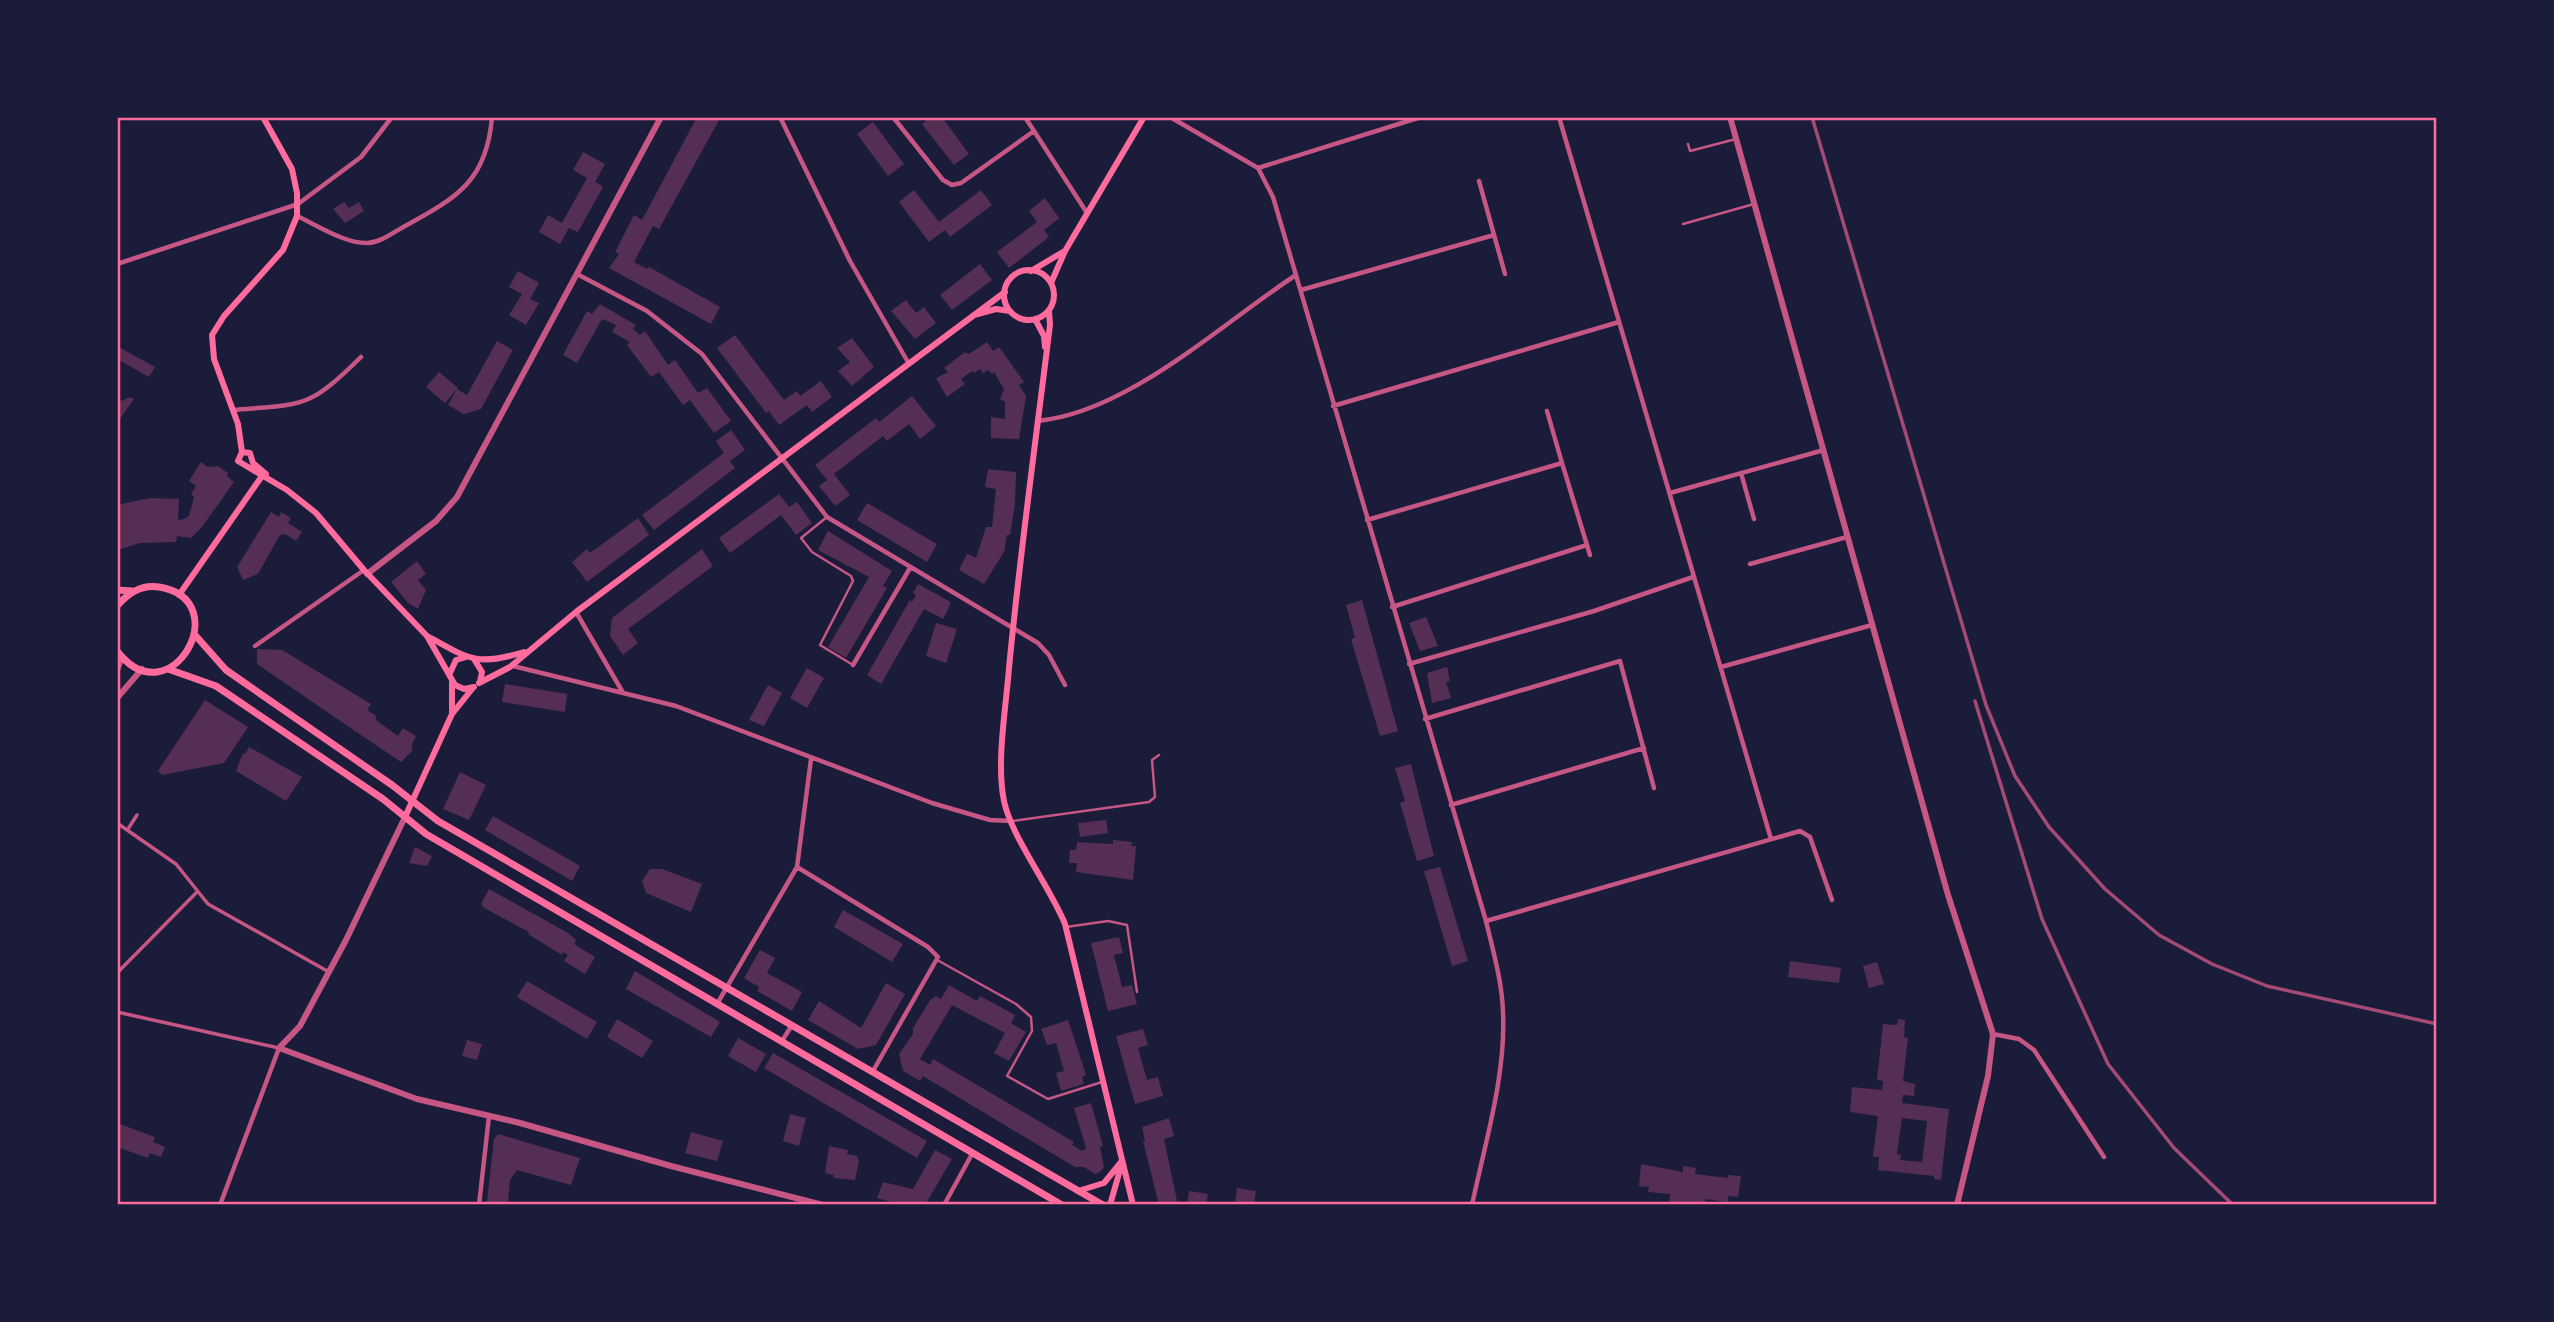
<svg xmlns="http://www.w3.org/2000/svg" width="2554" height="1322" font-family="'Public Sans',sans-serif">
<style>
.building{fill:#542f53;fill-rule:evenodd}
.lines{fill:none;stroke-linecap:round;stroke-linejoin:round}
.service{stroke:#c65784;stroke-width:2.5}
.pedestrian{stroke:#c65784;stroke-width:3.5}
.minor{stroke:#c65784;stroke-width:4.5}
.tertiary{stroke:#c65784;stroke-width:6}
.secondary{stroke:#ff6b9d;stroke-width:6}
.primary{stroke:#ff6b9d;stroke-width:7}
.rail{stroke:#a44b75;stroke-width:3.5}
.neatline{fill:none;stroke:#ff6b9d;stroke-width:2.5}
</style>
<rect width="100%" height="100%" fill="#1b1b3a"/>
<path class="building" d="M 697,117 L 719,120 L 659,229 L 653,226 L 634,262 L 647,269 L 649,267 L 720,307 L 711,324 L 609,268 L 619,254 L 615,252 L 634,215 L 642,220 Z
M 930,117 L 942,117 L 969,154 L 954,165 L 922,124 Z
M 873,122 L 904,164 L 888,176 L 857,134 Z
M 583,152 L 605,164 L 595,182 L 603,187 L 578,232 L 569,228 L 560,244 L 539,232 L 548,215 L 562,223 L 587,178 L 573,170 Z
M 914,190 L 939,222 L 981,190 L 992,205 L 950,237 L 945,230 L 929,242 L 899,202 Z
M 1045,198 L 1059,218 L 1044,230 L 1049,237 L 1009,268 L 997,252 L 1037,222 L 1029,211 Z
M 344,202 L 349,208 L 359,202 L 364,211 L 345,223 L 333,209 Z
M 980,264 L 992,280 L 952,310 L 940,295 Z
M 518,271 L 539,283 L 530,299 L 539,303 L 526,325 L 509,315 L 522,294 L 509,287 Z
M 906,300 L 916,313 L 924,307 L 936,323 L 915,339 L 891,311 Z
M 600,304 L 636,325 L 633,329 L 640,335 L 645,331 L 668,365 L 675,360 L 698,393 L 707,388 L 731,421 L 714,433 L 690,400 L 683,405 L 659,372 L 651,377 L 627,345 L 630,342 L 612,332 L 616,325 L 602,319 L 577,363 L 563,355 L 587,311 L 592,314 Z
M 735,335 L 784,400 L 797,391 L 800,396 L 821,381 L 832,397 L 812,412 L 807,405 L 779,425 L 769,411 L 766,413 L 717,348 Z
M 852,338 L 874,367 L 852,386 L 838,371 L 850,362 L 837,348 Z
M 497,341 L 513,350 L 481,409 L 464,414 L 448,405 L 457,389 L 467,395 Z
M 987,342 L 993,351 L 999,347 L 1024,382 L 1019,385 L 1026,396 L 1019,439 L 991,438 L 991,417 L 1005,419 L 1005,401 L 1000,400 L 1004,389 L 994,372 L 992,374 L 988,370 L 983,373 L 980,369 L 974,373 L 972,371 L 961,379 L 965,384 L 947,397 L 936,378 L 948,372 L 944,368 L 965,352 L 969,354 Z
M 117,346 L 155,367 L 149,377 L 117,359 Z
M 439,372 L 458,388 L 445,403 L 426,387 Z
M 912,396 L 936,426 L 920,439 L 909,424 L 887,441 L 883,436 L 834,474 L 850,495 L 835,506 L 819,486 L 827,480 L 815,465 L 876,418 L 879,422 Z
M 117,397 L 122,401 L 130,397 L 134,399 L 117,423 Z
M 731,430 L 745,450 L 730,461 L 735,468 L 654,530 L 642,515 L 724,453 L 716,441 Z
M 201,462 L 208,467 L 218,466 L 228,473 L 227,476 L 234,482 L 202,527 L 191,538 L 177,536 L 176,542 L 140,543 L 117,550 L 117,505 L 150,498 L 179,499 L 178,520 L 184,519 L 189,516 L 194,497 L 191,494 L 196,486 L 189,481 Z
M 988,469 L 1016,472 L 1015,504 L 1010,535 L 1007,535 L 1004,552 L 984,584 L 959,570 L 967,554 L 976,558 L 986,527 L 992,527 L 996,489 L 985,487 Z
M 779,494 L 789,507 L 797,502 L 812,523 L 796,535 L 781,515 L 730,553 L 719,538 Z
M 867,503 L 937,544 L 927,562 L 857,520 Z
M 271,512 L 279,517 L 281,512 L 291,518 L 288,523 L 302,532 L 296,541 L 285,534 L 280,535 L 258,574 L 243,580 L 237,567 Z
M 638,518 L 649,535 L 587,582 L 572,562 L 587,549 L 590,553 Z
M 828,531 L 892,571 L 883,586 L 887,588 L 846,658 L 828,647 L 869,577 L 818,550 Z
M 702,549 L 713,566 L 628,629 L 638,643 L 623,655 L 610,636 L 612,618 Z
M 417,561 L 426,574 L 418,580 L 426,590 L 418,609 L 408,603 L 391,582 Z
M 918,584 L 951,602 L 947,612 L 943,619 L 924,609 L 881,684 L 867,675 L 910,600 L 912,602 L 916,595 L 913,593 Z
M 1362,600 L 1398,731 L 1380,736 L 1351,639 L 1355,638 L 1346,605 Z
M 1426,617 L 1438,646 L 1420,651 L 1409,623 Z
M 936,623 L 957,629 L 946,663 L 926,656 Z
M 257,649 L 282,650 L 371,704 L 367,710 L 375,715 L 377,721 L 398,736 L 403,728 L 416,736 L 412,744 L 412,751 L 401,762 L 352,729 L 257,664 Z
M 1447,667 L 1450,681 L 1446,682 L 1451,698 L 1432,703 L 1427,673 Z
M 807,668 L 824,678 L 807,708 L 790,698 Z
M 505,684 L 567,694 L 565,712 L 502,702 Z
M 768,685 L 782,693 L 764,726 L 749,720 Z
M 205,700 L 248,727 L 224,763 L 162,775 L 158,771 Z
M 249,747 L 302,777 L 286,801 L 236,771 L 243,753 L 245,754 Z
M 1411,764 L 1434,856 L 1417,861 L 1400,803 L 1405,801 L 1395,768 Z
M 460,772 L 486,785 L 469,820 L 443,809 Z
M 493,816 L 580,866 L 572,881 L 485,830 Z
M 1106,820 L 1108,833 L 1080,837 L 1078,823 Z
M 1113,840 L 1132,842 L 1131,846 L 1136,846 L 1133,880 L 1076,872 L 1077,863 L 1069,863 L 1070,850 L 1076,850 L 1077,842 L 1113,844 Z
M 415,847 L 432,856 L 427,866 L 409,863 Z
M 1440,867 L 1468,961 L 1452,966 L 1424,871 Z
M 650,869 L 662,869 L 702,884 L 691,912 L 646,893 L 642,881 Z
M 489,889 L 568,933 L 576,940 L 574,944 L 595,957 L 585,974 L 564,961 L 568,955 L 563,952 L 562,955 L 528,934 L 529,932 L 484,908 L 481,904 Z
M 843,910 L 903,944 L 892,962 L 834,927 Z
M 1119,937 L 1123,953 L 1114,955 L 1122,987 L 1132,985 L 1137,1004 L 1108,1011 L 1091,943 Z
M 760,950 L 775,958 L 767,973 L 802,992 L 792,1011 L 757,991 L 759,987 L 744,978 Z
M 1790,961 L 1841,968 L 1839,983 L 1788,977 Z
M 1877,962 L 1884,984 L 1869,988 L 1863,966 Z
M 635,971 L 720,1022 L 711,1037 L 626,989 Z
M 527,981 L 597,1022 L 587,1039 L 517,997 Z
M 886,983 L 905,994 L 876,1045 L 858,1049 L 808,1020 L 819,1001 L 861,1028 Z
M 949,985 L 977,1001 L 980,996 L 1015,1015 L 1011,1023 L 1026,1032 L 1009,1061 L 994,1053 L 1005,1033 L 952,1005 L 920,1059 L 930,1065 L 933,1059 L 1074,1142 L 1072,1145 L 1082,1151 L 1086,1148 L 1074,1108 L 1091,1103 L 1103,1146 L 1100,1147 L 1104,1167 L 1100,1172 L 1095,1174 L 1084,1167 L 1075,1167 L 923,1076 L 920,1081 L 903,1071 L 899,1054 L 913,1034 L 913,1028 L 930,1000 L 936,996 L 941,999 Z
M 617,1019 L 653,1041 L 642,1058 L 607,1037 Z
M 1898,1019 L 1905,1020 L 1904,1037 L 1908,1038 L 1903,1081 L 1915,1084 L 1914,1096 L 1903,1095 L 1902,1103 L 1949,1109 L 1941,1180 L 1934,1179 L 1934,1176 L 1878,1170 L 1879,1157 L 1873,1157 L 1878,1116 L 1850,1112 L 1852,1087 L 1882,1090 L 1883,1081 L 1877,1080 L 1883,1024 L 1897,1025 ZM 1902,1118 L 1927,1121 L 1922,1162 L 1900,1160 L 1901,1155 L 1897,1154 Z
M 1068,1020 L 1086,1075 L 1082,1077 L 1084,1084 L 1061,1091 L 1056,1073 L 1064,1071 L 1056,1043 L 1047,1045 L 1041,1029 Z
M 1143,1029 L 1148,1045 L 1138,1048 L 1147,1080 L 1158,1077 L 1163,1096 L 1135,1104 L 1116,1036 Z
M 738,1038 L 766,1054 L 756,1072 L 728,1056 Z
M 467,1040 L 482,1044 L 477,1060 L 462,1056 Z
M 773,1053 L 927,1141 L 917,1158 L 764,1068 Z
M 790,1114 L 806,1118 L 799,1146 L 783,1141 Z
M 1169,1118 L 1174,1136 L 1164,1139 L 1177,1201 L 1187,1202 L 1186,1205 L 1159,1205 L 1143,1141 L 1145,1141 L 1142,1127 Z
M 117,1123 L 155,1137 L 153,1142 L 165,1147 L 161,1157 L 150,1153 L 148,1158 L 117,1147 Z
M 691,1132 L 723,1141 L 717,1161 L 685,1153 Z
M 498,1134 L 580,1158 L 571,1185 L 517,1170 L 510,1180 L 508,1203 L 487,1202 L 494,1139 Z
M 829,1146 L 848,1150 L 847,1154 L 857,1156 L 859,1161 L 855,1180 L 833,1178 L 834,1175 L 825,1173 Z
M 935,1150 L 952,1159 L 925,1205 L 902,1205 L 877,1198 L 883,1182 L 913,1189 Z
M 1641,1164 L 1683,1172 L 1683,1166 L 1696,1168 L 1695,1174 L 1728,1178 L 1728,1175 L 1741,1176 L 1738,1197 L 1728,1196 L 1728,1202 L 1705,1199 L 1705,1205 L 1669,1203 L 1670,1194 L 1648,1192 L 1649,1187 L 1639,1186 Z
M 1237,1188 L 1256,1191 L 1254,1205 L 1235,1205 Z
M 1189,1191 L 1208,1194 L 1206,1205 L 1187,1205 Z"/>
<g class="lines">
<path class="service" d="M 1688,144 L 1690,151 L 1736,139
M 1683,224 L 1754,204
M 827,517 L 801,538 L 812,552 L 851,576 L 853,581 L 820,645 L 853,665
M 1013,821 L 1149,802 L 1155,797 L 1152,760 L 1159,755
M 1066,927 L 1108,921 L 1127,925 L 1137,992
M 939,961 L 1016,1004 L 1031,1017 L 1032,1031 L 1007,1076 L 1048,1099 L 1102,1082"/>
<path class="pedestrian" d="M 117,823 L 176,864 L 208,904 L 329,972
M 128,829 L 137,815
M 117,973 L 196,893
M 117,1012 L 279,1048"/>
<path class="minor" d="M 780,117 L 850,261 L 909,364
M 893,117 L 943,180 L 952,185 L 961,183 L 1034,131
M 1025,117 L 1087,213
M 1170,117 L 1258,168 L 1273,197 L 1486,921 C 1493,951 1502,981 1503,1012 C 1506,1076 1485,1143 1472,1205
M 1559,117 L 1771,839
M 1258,168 L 1421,117
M 1479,181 L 1505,274
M 297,216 C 317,225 345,244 368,243 C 382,242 395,231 407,225 C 458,197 487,180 492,117
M 117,264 L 298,204 L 361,157 L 392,117
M 577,274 L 647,311 L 702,354 L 827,517 L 1038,643 L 1049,655 L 1065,685
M 1301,290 L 1494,235
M 1333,406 L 1619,322
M 233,410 C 305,404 308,409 361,357
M 1037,421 C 1127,413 1221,324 1296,275
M 1562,463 L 1590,555
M 1741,473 L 1754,519
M 1670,493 L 1824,450
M 1367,520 L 1562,463 L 1547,411
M 1750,564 L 1847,537
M 1392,607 L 1587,545
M 576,612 L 622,691
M 255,646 L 364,570
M 1409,664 L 1594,611 L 1693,577
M 853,665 L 910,568
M 513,666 L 676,706 L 932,803 L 990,820 L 1011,821
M 1721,667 L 1872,625
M 1425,719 L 1620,661 L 1654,788
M 1451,805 L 1644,748
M 797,867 L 928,947 L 938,957 L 873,1071
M 1486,921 L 1800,831 L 1810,837 L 1832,900
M 717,1004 L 797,867 L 811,759
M 1993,1034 L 2019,1039 L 2034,1050 L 2104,1157
M 782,1041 L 792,1025
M 220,1205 L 279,1048
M 479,1205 L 489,1116
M 944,1205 L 972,1154"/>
<path class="tertiary" d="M 1730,117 L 1948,895 L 1993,1034 L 1988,1076 L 1957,1205
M 367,574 L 436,521 L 457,497 L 661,117
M 117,670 L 122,657
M 117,698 L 142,669
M 405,817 L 346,940 L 300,1026 L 279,1048 L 417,1099 L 520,1123 L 671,1166 L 823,1205"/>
<path class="secondary" d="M 263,117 L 292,169 L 297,193 L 297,216 L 283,250 L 224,316 L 212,335 L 214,359 L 238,424 L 242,452 L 238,461 L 287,490 L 316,513 L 364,570 L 427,636 L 455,685 L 464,689 L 474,687
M1004 295a25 25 0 1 1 50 0a25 25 0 1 1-50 0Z
M 1031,271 L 1063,252
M 1051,283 L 1065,251 L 1144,117
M 1049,311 L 1050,325 C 1036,439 1020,553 1009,668 C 1006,708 996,762 1004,801 C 1011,836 1050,887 1065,924 L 1133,1205
M 974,315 L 996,309 L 1010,311
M 1035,319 L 1044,336 L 1045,347
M 242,452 L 250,453 L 253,463 L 266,474
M 179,595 L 262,476
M 429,637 C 470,660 478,666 524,652
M 474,659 L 482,672 L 480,682
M 450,673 L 456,660 L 466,657
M 479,683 L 510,667 L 576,612 L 1005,292
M 452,712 L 452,682
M 405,817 L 452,714 L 472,689
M 1078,1191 L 1104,1183 L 1122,1161
M 1110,1205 L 1122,1163"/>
<path class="primary" d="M 117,590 L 132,591
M 117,606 C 128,593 142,584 159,587 C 238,600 170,720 117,651
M 195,635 L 226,670 L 392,785 L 438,821 L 1103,1205
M 168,669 L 216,686 L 383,799 L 426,834 L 1062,1205"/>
<path class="rail" d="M 1812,117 L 1986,705 L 2015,776 L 2049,827 L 2105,889 L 2159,935 L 2212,964 L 2267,986 L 2437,1024
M 1975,701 L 2042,919 L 2108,1064 L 2174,1148 L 2233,1205"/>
</g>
<rect width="2554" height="1322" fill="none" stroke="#1b1b3a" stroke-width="238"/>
<rect x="119" y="119" width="2316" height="1084" class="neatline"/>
</svg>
